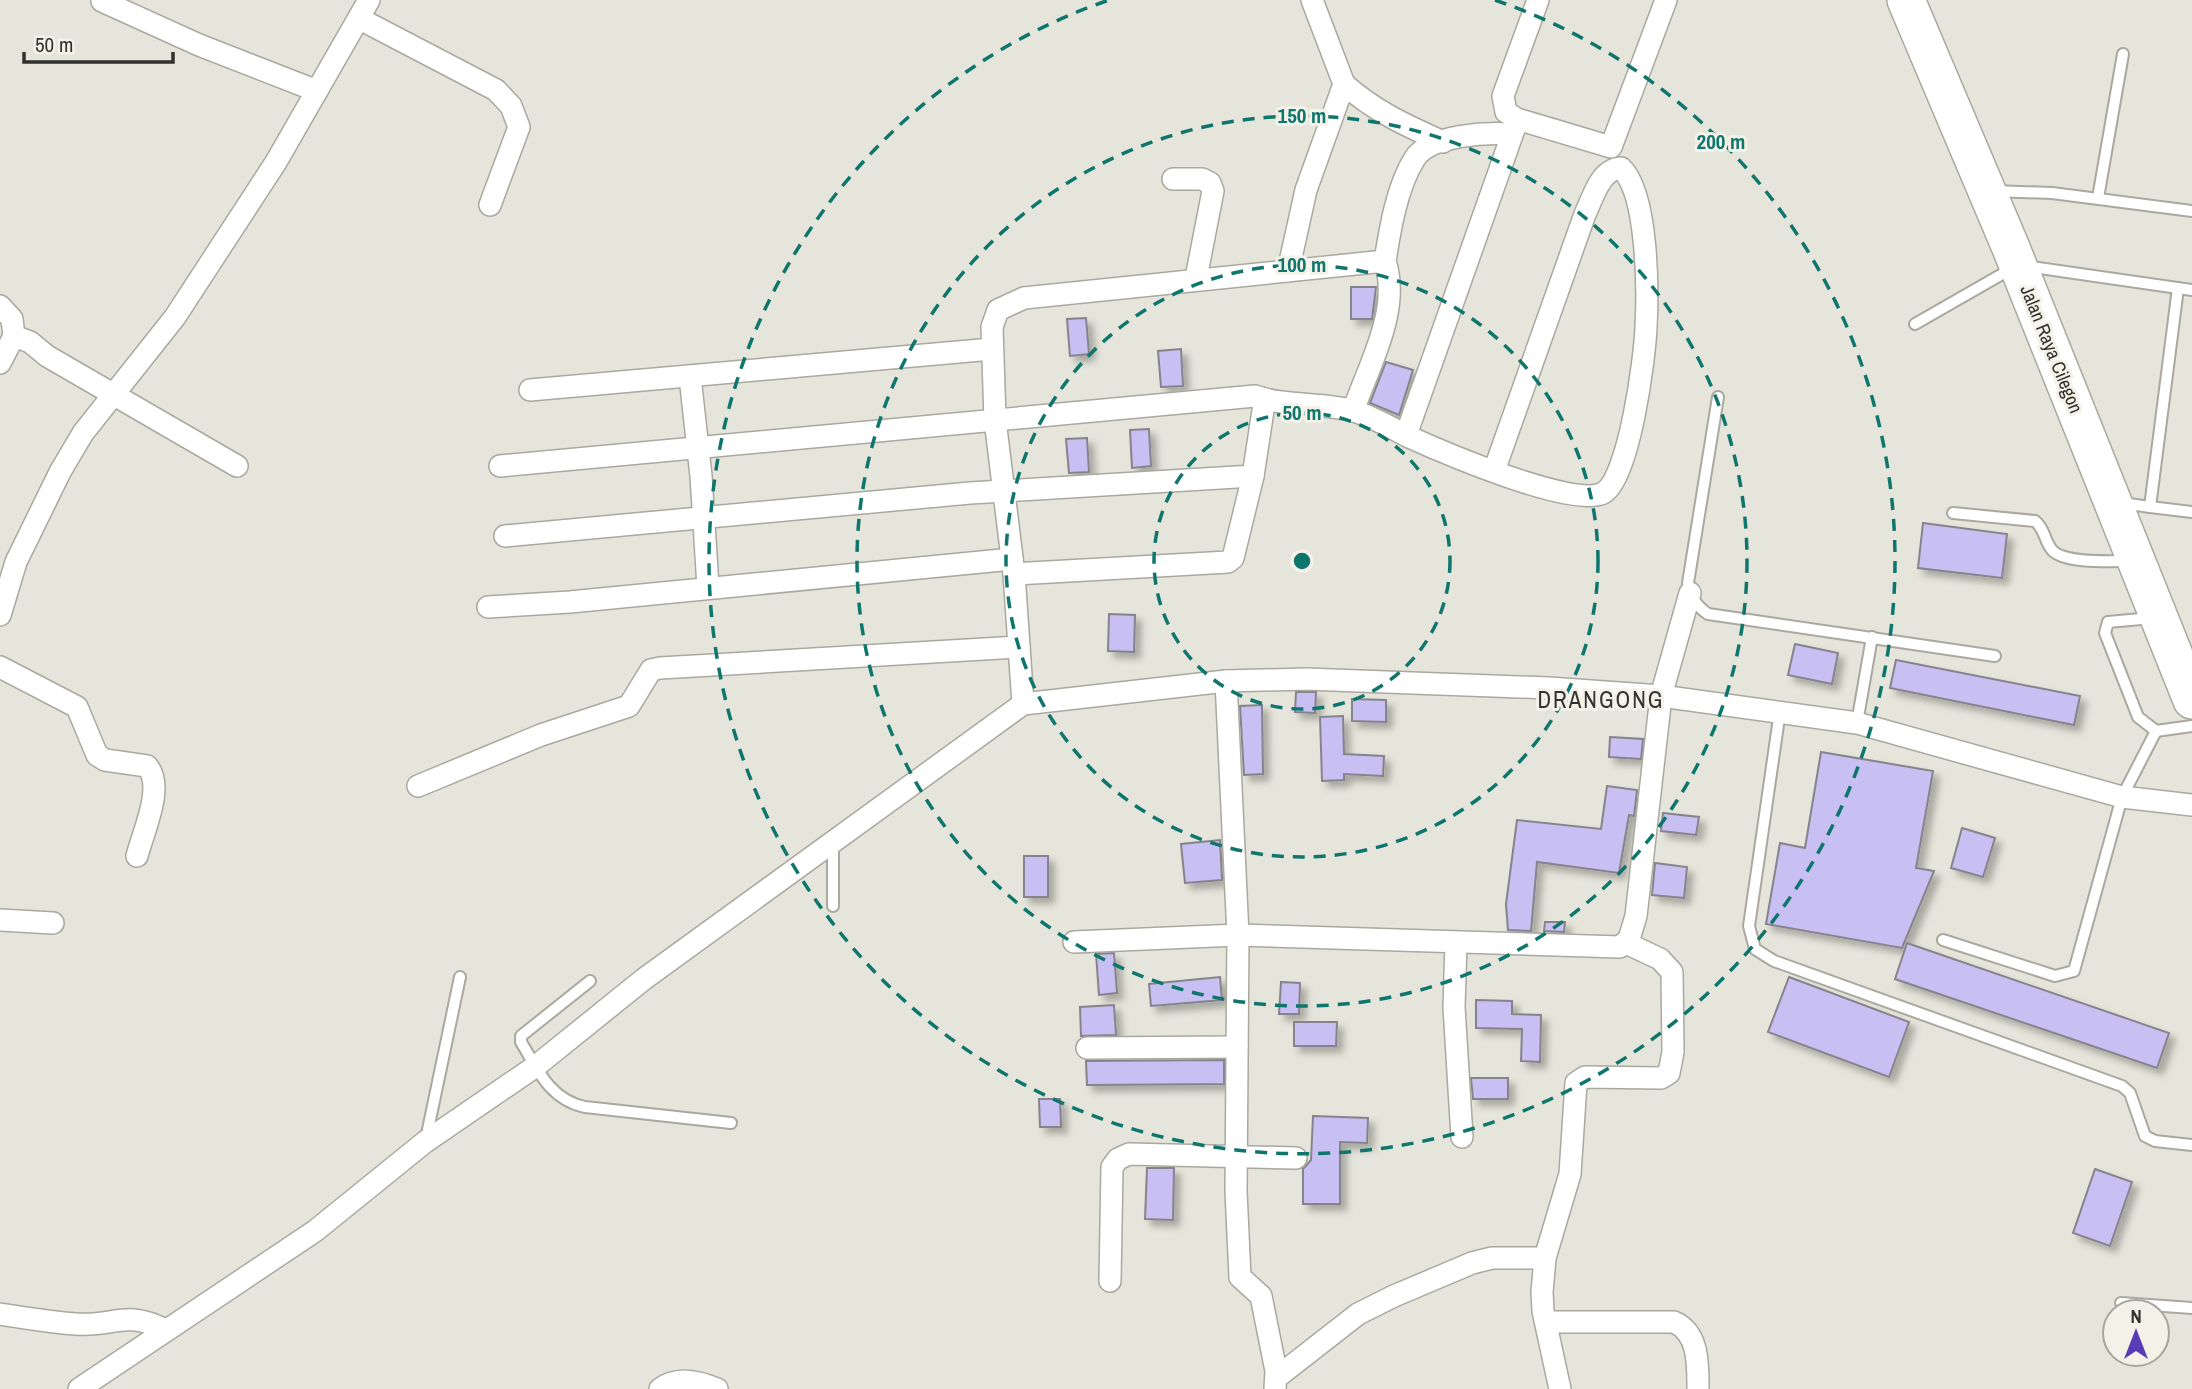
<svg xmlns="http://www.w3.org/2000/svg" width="2192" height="1389" viewBox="0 0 2192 1389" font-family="'Archivo Narrow',sans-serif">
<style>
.building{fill:#c8bff2;stroke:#85848c;stroke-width:2;filter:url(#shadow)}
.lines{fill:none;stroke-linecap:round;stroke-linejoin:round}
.lane-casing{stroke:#aaa89f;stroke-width:14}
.street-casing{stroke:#aaa89f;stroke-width:24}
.highway-casing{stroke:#aaa89f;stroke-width:40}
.lane{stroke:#fff;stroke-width:10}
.street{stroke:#fff;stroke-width:21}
.highway{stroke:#fff;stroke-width:37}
.ring{fill:none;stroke:#0f766e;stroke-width:3.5;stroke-dasharray:12 9}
.labels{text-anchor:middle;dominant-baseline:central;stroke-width:6;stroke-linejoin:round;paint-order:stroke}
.street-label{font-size:19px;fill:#32322e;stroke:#f4f2e8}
.quarter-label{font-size:23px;letter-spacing:2px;fill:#32322e;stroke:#f4f2e8}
.centre{fill:#0f766e;stroke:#f4f2e8;stroke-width:3.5}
.ring-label{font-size:21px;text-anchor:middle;font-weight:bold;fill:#0f766e;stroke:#f4f2e8;stroke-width:6;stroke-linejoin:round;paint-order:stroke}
</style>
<defs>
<filter id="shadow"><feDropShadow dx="6" dy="6" stdDeviation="3.5" flood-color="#0004"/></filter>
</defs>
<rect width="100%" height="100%" fill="#e6e5db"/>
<!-- building -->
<g class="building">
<path d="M1351 287H1376L1372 319H1351Z"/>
<path d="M1086 318 1089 354 1070 356 1067 319Z"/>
<path d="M1181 349 1183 386 1161 387 1158 351Z"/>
<path d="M1386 362 1413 370 1399 415 1370 403Z"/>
<path d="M1149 429 1151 466 1132 468 1130 430Z"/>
<path d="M1087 438 1089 472 1069 473 1066 439Z"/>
<path d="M1923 523 2007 534 2002 578 1918 568Z"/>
<path d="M1109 614 1135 615 1134 652 1108 651Z"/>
<path d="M1795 644 1838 653 1832 684 1788 675Z"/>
<path d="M1896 660 2080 696 2074 725 1890 688Z"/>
<path d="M1296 692H1316L1315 713 1295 712Z"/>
<path d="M1352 699 1386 700V722L1352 721Z"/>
<path d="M1262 705 1263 774 1244 775 1240 706Z"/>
<path d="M1343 716 1344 754 1384 756 1383 776 1344 774V780L1322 781 1320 717Z"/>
<path d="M1610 737 1643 739 1641 759 1609 757Z"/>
<path d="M1821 752 1933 771 1916 868 1934 871 1902 948 1766 924 1780 843 1805 848Z"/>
<path d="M1607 786 1637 790 1634 816 1629 815 1619 873 1537 862 1531 931 1508 930 1506 904 1517 820 1601 829Z"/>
<path d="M1663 813 1699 817 1696 835 1661 831Z"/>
<path d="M1962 828 1995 838 1983 877 1951 868Z"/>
<path d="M1220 840 1222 880 1185 883 1181 844Z"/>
<rect x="1024" y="856" width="24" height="41"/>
<path d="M1655 863 1687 867 1684 898 1652 895Z"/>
<path d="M1545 922H1565L1564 932 1544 931Z"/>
<path d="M1907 943 2169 1033 2157 1068 1895 979Z"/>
<path d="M1114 953 1117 993 1099 995 1096 954Z"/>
<path d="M1220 977 1222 1000 1151 1006 1149 984Z"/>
<path d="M1789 977 1909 1022 1889 1077 1768 1032Z"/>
<path d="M1281 982 1300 983 1299 1014H1279Z"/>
<path d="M1476 1000 1512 1001V1014L1541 1015 1540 1062 1521 1061 1522 1029 1476 1028Z"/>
<path d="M1114 1005 1116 1035 1081 1036 1080 1007Z"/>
<path d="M1294 1022H1337L1336 1046H1294Z"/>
<path d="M1224 1060V1084L1087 1085 1086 1061Z"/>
<path d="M1471 1078H1508V1099H1473Z"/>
<path d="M1039 1099H1060L1061 1127H1040Z"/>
<path d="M1313 1116 1368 1118 1367 1143 1340 1142V1204H1303V1169L1311 1160Z"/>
<path d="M1147 1168H1174L1173 1220 1145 1219Z"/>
<path d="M2095 1169 2132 1182 2110 1246 2073 1233Z"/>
</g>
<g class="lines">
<!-- lane casing -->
<g class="lane-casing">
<g id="lane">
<path d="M1993 191 2052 193 2192 211"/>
<path d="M2098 198 2123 54"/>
<path d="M1915 324 2018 265 2192 290"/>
<path d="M1718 397 1688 583C1691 597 1696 606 1708 614L1995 656"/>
<path d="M2122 503 2150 507 2178 288"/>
<path d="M2150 507 2192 512"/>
<path d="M1953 513 2035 521C2045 529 2044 540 2052 550 2064 564 2112 561 2130 561"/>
<path d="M2152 618 2108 622 2105 633 2138 717 2156 731 2192 726"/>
<path d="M1780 711 1749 926 1755 949 1774 961 2122 1086 2130 1093 2145 1136 2155 1141 2192 1145"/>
<path d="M1857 723 1872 637"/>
<path d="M833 844V906"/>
<path d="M1943 940 2055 976 2074 971 2122 797 2156 731"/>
<path d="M590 981 521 1036V1042C538 1070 550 1100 585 1107L731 1123"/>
<path d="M426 1139 460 977"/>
<path d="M2121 1303 2192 1308"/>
</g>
</g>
<!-- street casing -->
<g class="street-casing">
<g id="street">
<path d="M1538 0 1503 96 1506 112 1517 119 1611 147 1666 0"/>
<path d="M102 1 199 45 317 91"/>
<path d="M360 19 496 90 511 106 519 127 490 205"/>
<path d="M1344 84C1374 111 1407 126 1443 142"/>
<path d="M1173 179H1202L1210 183 1213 191 1196 278"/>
<path d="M1288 271 1306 190 1344 84 1312 0"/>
<path d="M0 306 12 319 14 336 30 342 47 356 237 466"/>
<path d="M0 363 14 336"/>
<path d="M690 377 701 476 708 587"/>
<path d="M530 390 992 349"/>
<path d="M1353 411C1369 365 1401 310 1385 261"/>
<path d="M1406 435 1517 121"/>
<path d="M500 466 1255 396C1286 407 1322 402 1354 411 1373 417 1390 427 1407 436 1440 451 1574 509 1603 493 1629 480 1645 357 1646 327 1648 290 1648 193 1621 168 1600 169 1593 198 1585 214L1494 471"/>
<path d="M505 536 970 493 1253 476 1264 404 1261 398"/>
<path d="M1014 574 1228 562 1233 558 1253 476"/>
<path d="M488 607 570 602 1012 559"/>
<path d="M0 615 16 562 60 472 83 433 175 317 276 162 369 0"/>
<path d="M0 667 77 707 97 755 105 760 147 766C165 786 143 832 137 856"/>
<path d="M1226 681 1238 935 1236 1191 1240 1277 1261 1296 1276 1371 1275 1389"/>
<path d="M1023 704 1014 574 995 420 992 327 998 310 1024 298 1385 261C1390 229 1397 186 1415 158 1430 135 1487 132 1512 134"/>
<path d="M418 786 541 735 629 706 651 670 660 668 1019 647"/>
<path d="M0 920 53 923"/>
<path d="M1074 942 1238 935 1620 947 1629 939 1636 916 1661 696 1690 593"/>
<path d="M1456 943 1454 1007 1462 1137"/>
<path d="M1087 1048 1237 1047"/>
<path d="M1110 1281 1112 1167 1118 1159 1129 1154 1296 1158"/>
<path d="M0 1314C25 1318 51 1322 76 1324 116 1327 123 1309 166 1330"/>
<path d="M1547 1322H1674C1699 1333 1698 1364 1698 1389"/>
<path d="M1276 1378 1358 1314 1394 1296 1472 1263 1492 1258H1545"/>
<path d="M79 1389 315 1231 425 1142 536 1066 644 979 1023 704 1226 681 1306 679 1549 688 1661 696 1857 723 2122 797 2192 805"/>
<path d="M660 1389C677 1376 698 1381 717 1389"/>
<path d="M1560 1389 1543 1311 1542 1292 1545 1258 1570 1174 1576 1083 1585 1077 1661 1078 1669 1073 1673 1052 1672 972 1660 959 1626 943"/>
</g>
</g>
<!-- highway casing -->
<g class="highway-casing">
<path id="highway" d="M1906 0 2011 248 2192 700"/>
</g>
<!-- lane -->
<use href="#lane" class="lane"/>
<!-- street -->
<use href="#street" class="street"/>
<!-- highway -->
<use href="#highway" class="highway"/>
</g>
<!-- distance rings -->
<g class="ring">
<circle cx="1302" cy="561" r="148"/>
<circle cx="1302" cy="561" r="296"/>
<circle cx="1302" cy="561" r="445"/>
<path d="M1495 0A593 593 0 1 1 1109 0"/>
</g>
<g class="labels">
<!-- street labels -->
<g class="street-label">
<text transform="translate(2052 349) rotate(68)">Jalan Raya Cilegon</text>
</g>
<!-- quarter labels -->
<g class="quarter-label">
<text x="1601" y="699">DRANGONG</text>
</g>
</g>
<circle cx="1302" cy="561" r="10" class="centre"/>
<g class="ring-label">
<text x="1302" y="123">150 m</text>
<text x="1721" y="149">200 m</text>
<text x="1302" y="272">100 m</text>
<text x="1302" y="420">50 m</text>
</g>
<!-- north arrow -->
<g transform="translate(2136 1333)"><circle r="33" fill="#f4f2e8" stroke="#a6a59e" stroke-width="2"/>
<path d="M0-5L12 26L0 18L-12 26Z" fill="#563db5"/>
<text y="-10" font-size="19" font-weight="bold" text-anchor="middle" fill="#32322e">N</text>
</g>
<!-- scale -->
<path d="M24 52v10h149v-10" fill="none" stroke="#32322e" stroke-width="3.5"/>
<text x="35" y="52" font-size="21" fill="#32322e" stroke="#f4f2e8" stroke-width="5" paint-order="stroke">50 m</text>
</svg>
